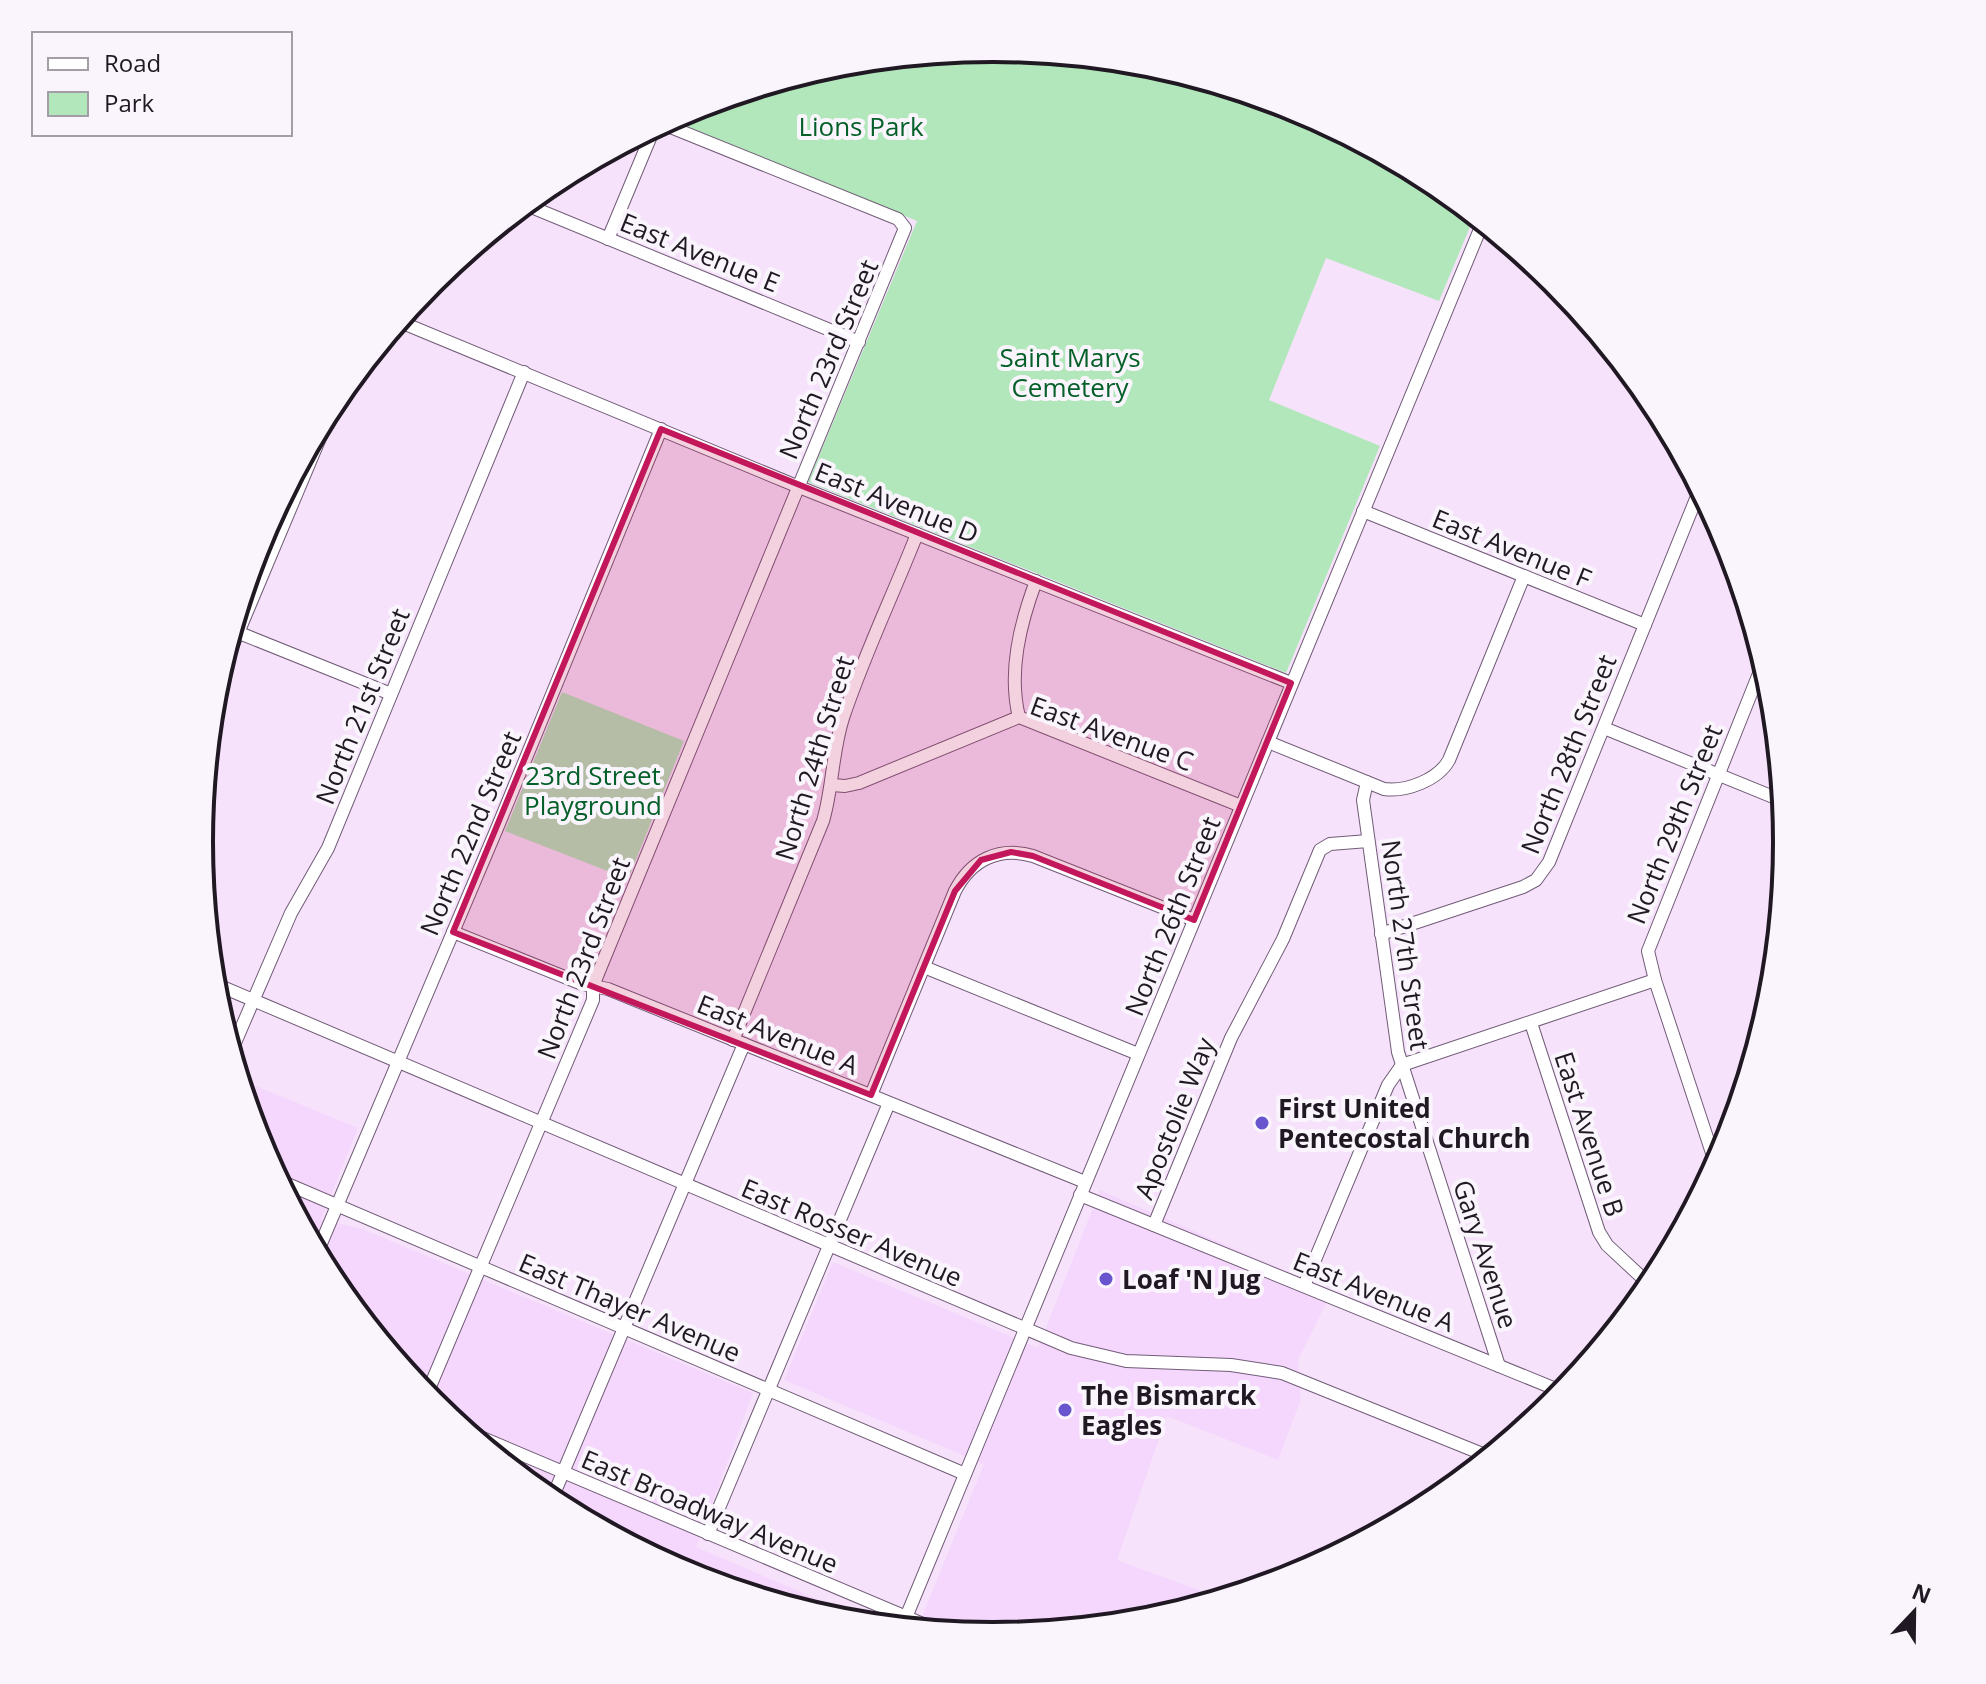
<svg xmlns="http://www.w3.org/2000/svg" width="1986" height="1684" viewBox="0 0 1986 1684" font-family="'Open Sans',sans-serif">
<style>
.built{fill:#f5d7fd}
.green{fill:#b2e7bb}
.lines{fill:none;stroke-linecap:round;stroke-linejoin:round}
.minor-casing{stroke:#715c77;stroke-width:14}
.minor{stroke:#fff;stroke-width:12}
.marked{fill:#c2185b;fill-opacity:0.2;stroke:#c2185b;stroke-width:6;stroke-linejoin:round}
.poi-dot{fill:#6854cd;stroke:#faf5fc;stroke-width:3}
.labels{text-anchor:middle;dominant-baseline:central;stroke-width:8;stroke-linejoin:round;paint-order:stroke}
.park-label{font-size:26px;fill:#055f28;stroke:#faf5fc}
.street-label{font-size:26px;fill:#201823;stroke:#faf5fc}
.poi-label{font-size:26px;font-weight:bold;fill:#201823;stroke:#faf5fc;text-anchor:start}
.rim{fill:none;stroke:#201823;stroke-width:4}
</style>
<rect width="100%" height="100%" fill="#f6e2fb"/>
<!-- built -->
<g class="built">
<path d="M239 1079 358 1128 321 1220 360 1228 753 1393 696 1547 877 1625 838 1621 689 1575 552 1502 431 1403 333 1283 259 1145Z"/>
<path d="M1100 1190 1332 1291 1298 1360 1301 1399 1278 1460 1167 1416 1117 1560 1201 1591 1196 1606 1147 1621 993 1636 917 1629 984 1464 784 1380 833 1262 1038 1348Z"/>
</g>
<!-- green -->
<g class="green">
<path d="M993 48 1148 63 1228 87 1362 143 1434 182 1475 215 1439 301 1326 258 1269 400 1380 446 1286 673 808 482 917 221 669 119 690 108 839 63Z"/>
<path d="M562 692 684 741 628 879 505 831Z"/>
</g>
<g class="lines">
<!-- minor casing -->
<g class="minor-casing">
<g id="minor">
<path d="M524 204 859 342"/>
<path d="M398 321 799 487 1291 683"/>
<path d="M1363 511 1645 625"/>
<path d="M232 630 391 694"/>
<path d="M214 690 338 395"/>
<path d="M1019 717C1008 672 1020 624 1036 581"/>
<path d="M1604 728 1783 801"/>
<path d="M1268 742 1384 789C1406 792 1438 780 1449 760L1524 576"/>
<path d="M1367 782 1363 800 1398 1052 1499 1366"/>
<path d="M832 785 845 786 859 783 1019 717 1241 806"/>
<path d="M453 932 582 984 608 989 1085 1182"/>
<path d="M1381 934 1523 887 1536 880 1549 862 1700 489"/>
<path d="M924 967 1138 1054"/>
<path d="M213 983 1071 1348 1126 1361 1231 1365 1282 1373 1490 1457"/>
<path d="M1531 1023 1599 1232 1607 1245 1651 1286"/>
<path d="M733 1040 823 821C833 787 832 752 843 718 864 655 893 595 917 534"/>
<path d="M231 1052 291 913 328 848 524 372"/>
<path d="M1402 1065 1655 980"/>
<path d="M871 1095 955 891C971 860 999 846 1033 856L1194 920"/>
<path d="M1716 1165 1655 980 1648 951 1764 661"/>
<path d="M278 1180 965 1474"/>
<path d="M1080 1195 1563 1392"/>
<path d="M1154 1225 1231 1038 1283 939 1320 850 1330 844 1368 841"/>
<path d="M317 1253 498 826 661 429"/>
<path d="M1304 1286 1388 1085 1402 1065"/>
<path d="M426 1396 593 1000V987L597 976 905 228 898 219 663 124 653 131 608 239"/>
<path d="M466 1431 937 1630"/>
<path d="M551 1501 744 1044"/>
<path d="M708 1534 889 1103"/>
<path d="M902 1627 1483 222"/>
</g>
</g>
<!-- minor -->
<use href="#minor" class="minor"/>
</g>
<!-- marked area -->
<path class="marked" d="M661 429 1291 683 1194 920 1033 856 1011 852 981 860 955 891 871 1095 453 932Z"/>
<!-- markers -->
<g class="poi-dot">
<circle cx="1262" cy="1123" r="8"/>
<circle cx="1106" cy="1279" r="8"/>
<circle cx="1065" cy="1410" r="8"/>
</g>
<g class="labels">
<!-- park labels -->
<g class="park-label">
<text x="861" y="126">Lions Park</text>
<text x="1070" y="357">Saint Marys<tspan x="1070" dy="30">Cemetery</tspan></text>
<text x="593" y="775">23rd Street<tspan x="593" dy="30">Playground</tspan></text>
</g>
<!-- street labels -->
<g class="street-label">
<text transform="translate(700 252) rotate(22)">East Avenue E</text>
<text transform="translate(828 359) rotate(-67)">North 23rd Street</text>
<text transform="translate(897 502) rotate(22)">East Avenue D</text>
<text transform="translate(1512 548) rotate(22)">East Avenue F</text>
<text transform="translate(362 706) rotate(-68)">North 21st Street</text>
<text transform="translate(1112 733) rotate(20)">East Avenue C</text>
<text transform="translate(1568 754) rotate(-68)">North 28th Street</text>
<text transform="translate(814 758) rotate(-73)">North 24th Street</text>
<text transform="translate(1674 824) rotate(-68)">North 29th Street</text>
<text transform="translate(470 833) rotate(-67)">North 22nd Street</text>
<text transform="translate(1172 916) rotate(-68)">North 26th Street</text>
<text transform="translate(1406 945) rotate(82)">North 27th Street</text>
<text transform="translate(583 958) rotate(-69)">North 23rd Street</text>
<text transform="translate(778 1034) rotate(22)">East Avenue A</text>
<text transform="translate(1174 1118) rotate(-68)">Apostolie Way</text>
<text transform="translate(1590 1134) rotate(72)">East Avenue B</text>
<text transform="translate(852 1232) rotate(23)">East Rosser Avenue</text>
<text transform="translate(1486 1254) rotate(72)">Gary Avenue</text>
<text transform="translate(1374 1291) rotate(22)">East Avenue A</text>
<text transform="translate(630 1307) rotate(23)">East Thayer Avenue</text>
<text transform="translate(710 1511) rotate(23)">East Broadway Avenue</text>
</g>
<!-- poi labels -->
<g class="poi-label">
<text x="1278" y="1108">First United<tspan x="1278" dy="30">Pentecostal Church</tspan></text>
<text x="1122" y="1279">Loaf 'N Jug</text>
<text x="1081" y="1395">The Bismarck<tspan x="1081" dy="30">Eagles</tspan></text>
</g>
</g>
<!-- crop -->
<path d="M0 0H1986V1684H0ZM213 842a780 780 0 1 1 1560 0a780 780 0 1 1-1560 0Z" fill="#faf5fc" fill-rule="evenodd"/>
<path class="rim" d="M213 842a780 780 0 1 1 1560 0a780 780 0 1 1-1560 0Z"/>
<!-- legend -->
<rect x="32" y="32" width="260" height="104" fill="#faf5fc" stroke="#a39da5" stroke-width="2"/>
<rect x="48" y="58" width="40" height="12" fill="#ffffff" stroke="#a39da5" stroke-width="2"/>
<text x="104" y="72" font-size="24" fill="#201823">Road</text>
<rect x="48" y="92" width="40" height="24" fill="#b2e7bb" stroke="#a39da5" stroke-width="2"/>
<text x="104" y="112" font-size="24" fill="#201823">Park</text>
<!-- north arrow -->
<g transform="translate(1914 1612) rotate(22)" stroke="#faf5fc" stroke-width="6" paint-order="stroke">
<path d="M0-6L14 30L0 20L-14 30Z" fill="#201823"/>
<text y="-12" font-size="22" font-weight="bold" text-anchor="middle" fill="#201823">N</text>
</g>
</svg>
